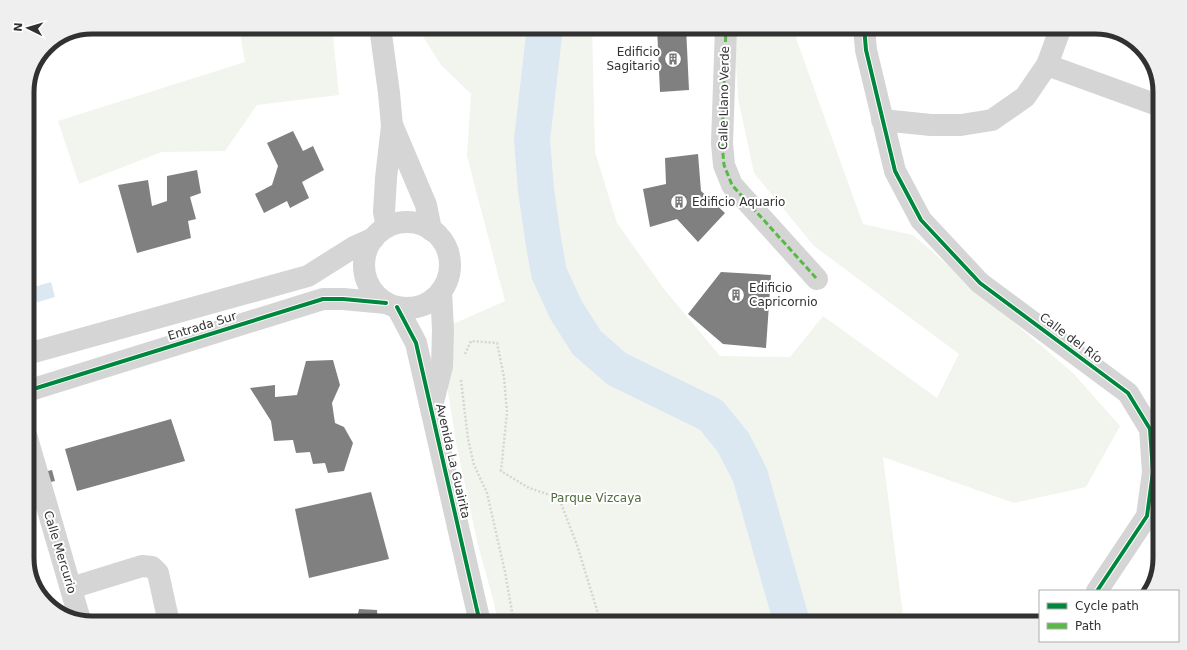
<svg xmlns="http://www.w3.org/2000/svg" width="1187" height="650" viewBox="0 0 1187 650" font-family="'DejaVu Sans',sans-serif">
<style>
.green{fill:#f1f5ed}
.water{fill:#dbe8f2}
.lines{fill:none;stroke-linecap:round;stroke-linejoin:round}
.river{stroke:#dbe8f2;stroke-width:36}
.building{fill:#808080}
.path{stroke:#d5d5d5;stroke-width:2.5;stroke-dasharray:2 2;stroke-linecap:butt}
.minor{stroke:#d5d5d5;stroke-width:22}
.quiet{stroke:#58b947;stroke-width:3;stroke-dasharray:6 3;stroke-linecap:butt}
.cycleway-casing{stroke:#fff;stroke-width:6}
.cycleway{stroke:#00873e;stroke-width:4}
.labels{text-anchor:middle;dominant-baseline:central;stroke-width:4;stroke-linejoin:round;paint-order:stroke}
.poi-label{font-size:12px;fill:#313131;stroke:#fff;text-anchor:start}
.street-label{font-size:12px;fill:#313131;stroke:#fff}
.park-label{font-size:12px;fill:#526b3f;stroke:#fff}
.rim{fill:none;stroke:#313131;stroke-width:5}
</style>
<rect width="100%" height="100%" fill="#fff"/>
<!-- green -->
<g class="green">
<path d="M239 27H332L339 95 257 105 225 151 162 152 79 184 58 121 245 62Z"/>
<path d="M417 27H592L595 152 617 223 664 289 720 356 790 357 823 316 937 398 959 354 814 246 754 173 738 98 735 44V27H795L797 41 863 224 913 235 1074 374 1120 426 1086 487 1014 503 883 457 904 623H498L494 603 478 545 456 443 446 379 453 324 505 301 467 156 471 94 441 65Z"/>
</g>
<!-- water -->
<path class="water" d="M51 282 55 297 28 305 27 289Z"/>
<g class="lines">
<!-- river -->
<path class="river" d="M545 27 532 140 536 190 543 239 549 273 566 310 587 343 617 369 711 415 733 442 750 475 792 623"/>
</g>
<!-- building -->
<g class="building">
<path d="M657 27H686L689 90 660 92Z"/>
<path d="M293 131 303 151 313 146 324 170 302 182 309 198 290 208 287 201 264 213 255 194 272 185 278 166 267 143Z"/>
<path d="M698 154 701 191 725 213 698 242 677 219 650 227 643 189 666 184 665 158Z"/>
<path d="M197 170 201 193 190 197 196 219 188 221 191 238 137 253 118 185 148 180 152 206 167 201V176Z"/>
<path d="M721 272 771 275 766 348 723 344 688 314Z"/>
<path d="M333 360 340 385 332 403 335 423 344 427 353 443 344 471 328 473 325 463 313 464 310 452 296 453 293 440 274 441 271 421 250 388 275 385V397L297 395 306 361Z"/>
<path d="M171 419 185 461 77 491 65 449Z"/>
<path d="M52 470 55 481 46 483 43 472Z"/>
<path d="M371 492 389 559 309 578 295 509Z"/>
<path d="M359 609 377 610 378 623H356Z"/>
</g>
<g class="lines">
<!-- path -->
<g class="path">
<path d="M465 354 471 341 497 343 504 377 507 412 501 471 529 488 559 498 577 545 601 623"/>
<path d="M461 380 468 439 474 465 487 493 505 572 514 623"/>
</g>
<!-- minor -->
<g class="minor">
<path d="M380 27 389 93 392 126 386 178 384 212 387 227"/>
<path d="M726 27 722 143 724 165 732 185 817 279"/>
<path d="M864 27 866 50 895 171 921 220 980 283 1128 393 1150 429 1153 472 1147 516 1097 591"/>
<path d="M1047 65 1160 106"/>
<path d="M882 120 931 125H961L992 120 1025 97 1047 65 1061 27"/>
<path d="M393 127 426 205 431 230"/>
<circle cx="407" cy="265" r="43"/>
<path d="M397 307 416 343 480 623"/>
<path d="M27 354 308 276 354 247 374 238"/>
<path d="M27 391 323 299H343L386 303"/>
<path d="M432 406 442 366 443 330 441 291"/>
<path d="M27 438 80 620"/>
<path d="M71 588 142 566 152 567 158 573 169 623"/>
</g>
<!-- quiet -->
<path class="quiet" d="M726 27 722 143 724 165 732 185 817 279"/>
<!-- cycleway casing -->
<g class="cycleway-casing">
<g id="cycleway">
<path d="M864 27 866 50 895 171 921 220 980 283 1128 393 1150 429 1153 472 1147 516 1097 591"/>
<path d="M397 307 416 343 480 623"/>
<path d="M27 391 323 299H343L386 303"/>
</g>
</g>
<!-- cycleway -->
<use href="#cycleway" class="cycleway"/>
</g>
<!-- icons -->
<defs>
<g id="building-ring" transform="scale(0.9)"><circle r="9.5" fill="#fff" stroke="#797979" stroke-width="1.5"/><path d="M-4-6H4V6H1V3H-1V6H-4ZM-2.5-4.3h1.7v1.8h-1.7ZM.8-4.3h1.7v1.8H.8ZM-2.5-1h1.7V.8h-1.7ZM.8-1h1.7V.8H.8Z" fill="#797979"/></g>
</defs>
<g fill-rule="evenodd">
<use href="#building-ring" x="673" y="59"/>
<use href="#building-ring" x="679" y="202"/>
<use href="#building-ring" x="736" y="295"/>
</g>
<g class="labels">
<!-- poi labels -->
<g class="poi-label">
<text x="660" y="52" text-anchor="end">Edificio<tspan x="660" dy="14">Sagitario</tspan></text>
<text x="692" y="202">Edificio Aquario</text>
<text x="749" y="288">Edificio<tspan x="749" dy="14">Capricornio</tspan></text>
</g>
<!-- street labels -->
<g class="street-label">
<text transform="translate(724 98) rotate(-89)">Calle Llano Verde</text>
<text transform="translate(202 326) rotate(-17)">Entrada Sur</text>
<text transform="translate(1071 338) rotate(37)">Calle del Río</text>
<text transform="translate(453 461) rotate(77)">Avenida La Guairita</text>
<text transform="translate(60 552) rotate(73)">Calle Mercurio</text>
</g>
<!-- park labels -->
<g class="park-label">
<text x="596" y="498">Parque Vizcaya</text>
</g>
</g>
<!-- crop -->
<path d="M0 0H1187V650H0ZM92 34H1095A58 58 0 0 1 1153 92V558A58 58 0 0 1 1095 616H92A58 58 0 0 1 34 558V92A58 58 0 0 1 92 34Z" fill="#efefef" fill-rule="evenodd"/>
<path class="rim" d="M92 34H1095A58 58 0 0 1 1153 92V558A58 58 0 0 1 1095 616H92A58 58 0 0 1 34 558V92A58 58 0 0 1 92 34Z"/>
<!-- legend -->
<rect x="1039" y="590" width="140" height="52" fill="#ffffff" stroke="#adadad"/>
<rect x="1047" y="603" width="20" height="6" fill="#00873e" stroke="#adadad"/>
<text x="1075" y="610" font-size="12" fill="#313131">Cycle path</text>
<rect x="1047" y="623" width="20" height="6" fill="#58b947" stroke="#adadad"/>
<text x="1075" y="630" font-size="12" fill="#313131">Path</text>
<!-- north arrow -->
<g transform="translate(28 28) rotate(275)" stroke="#ffffff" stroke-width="3" paint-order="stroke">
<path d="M0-3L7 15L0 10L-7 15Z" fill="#313131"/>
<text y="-6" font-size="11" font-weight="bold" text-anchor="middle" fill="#313131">N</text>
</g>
</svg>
